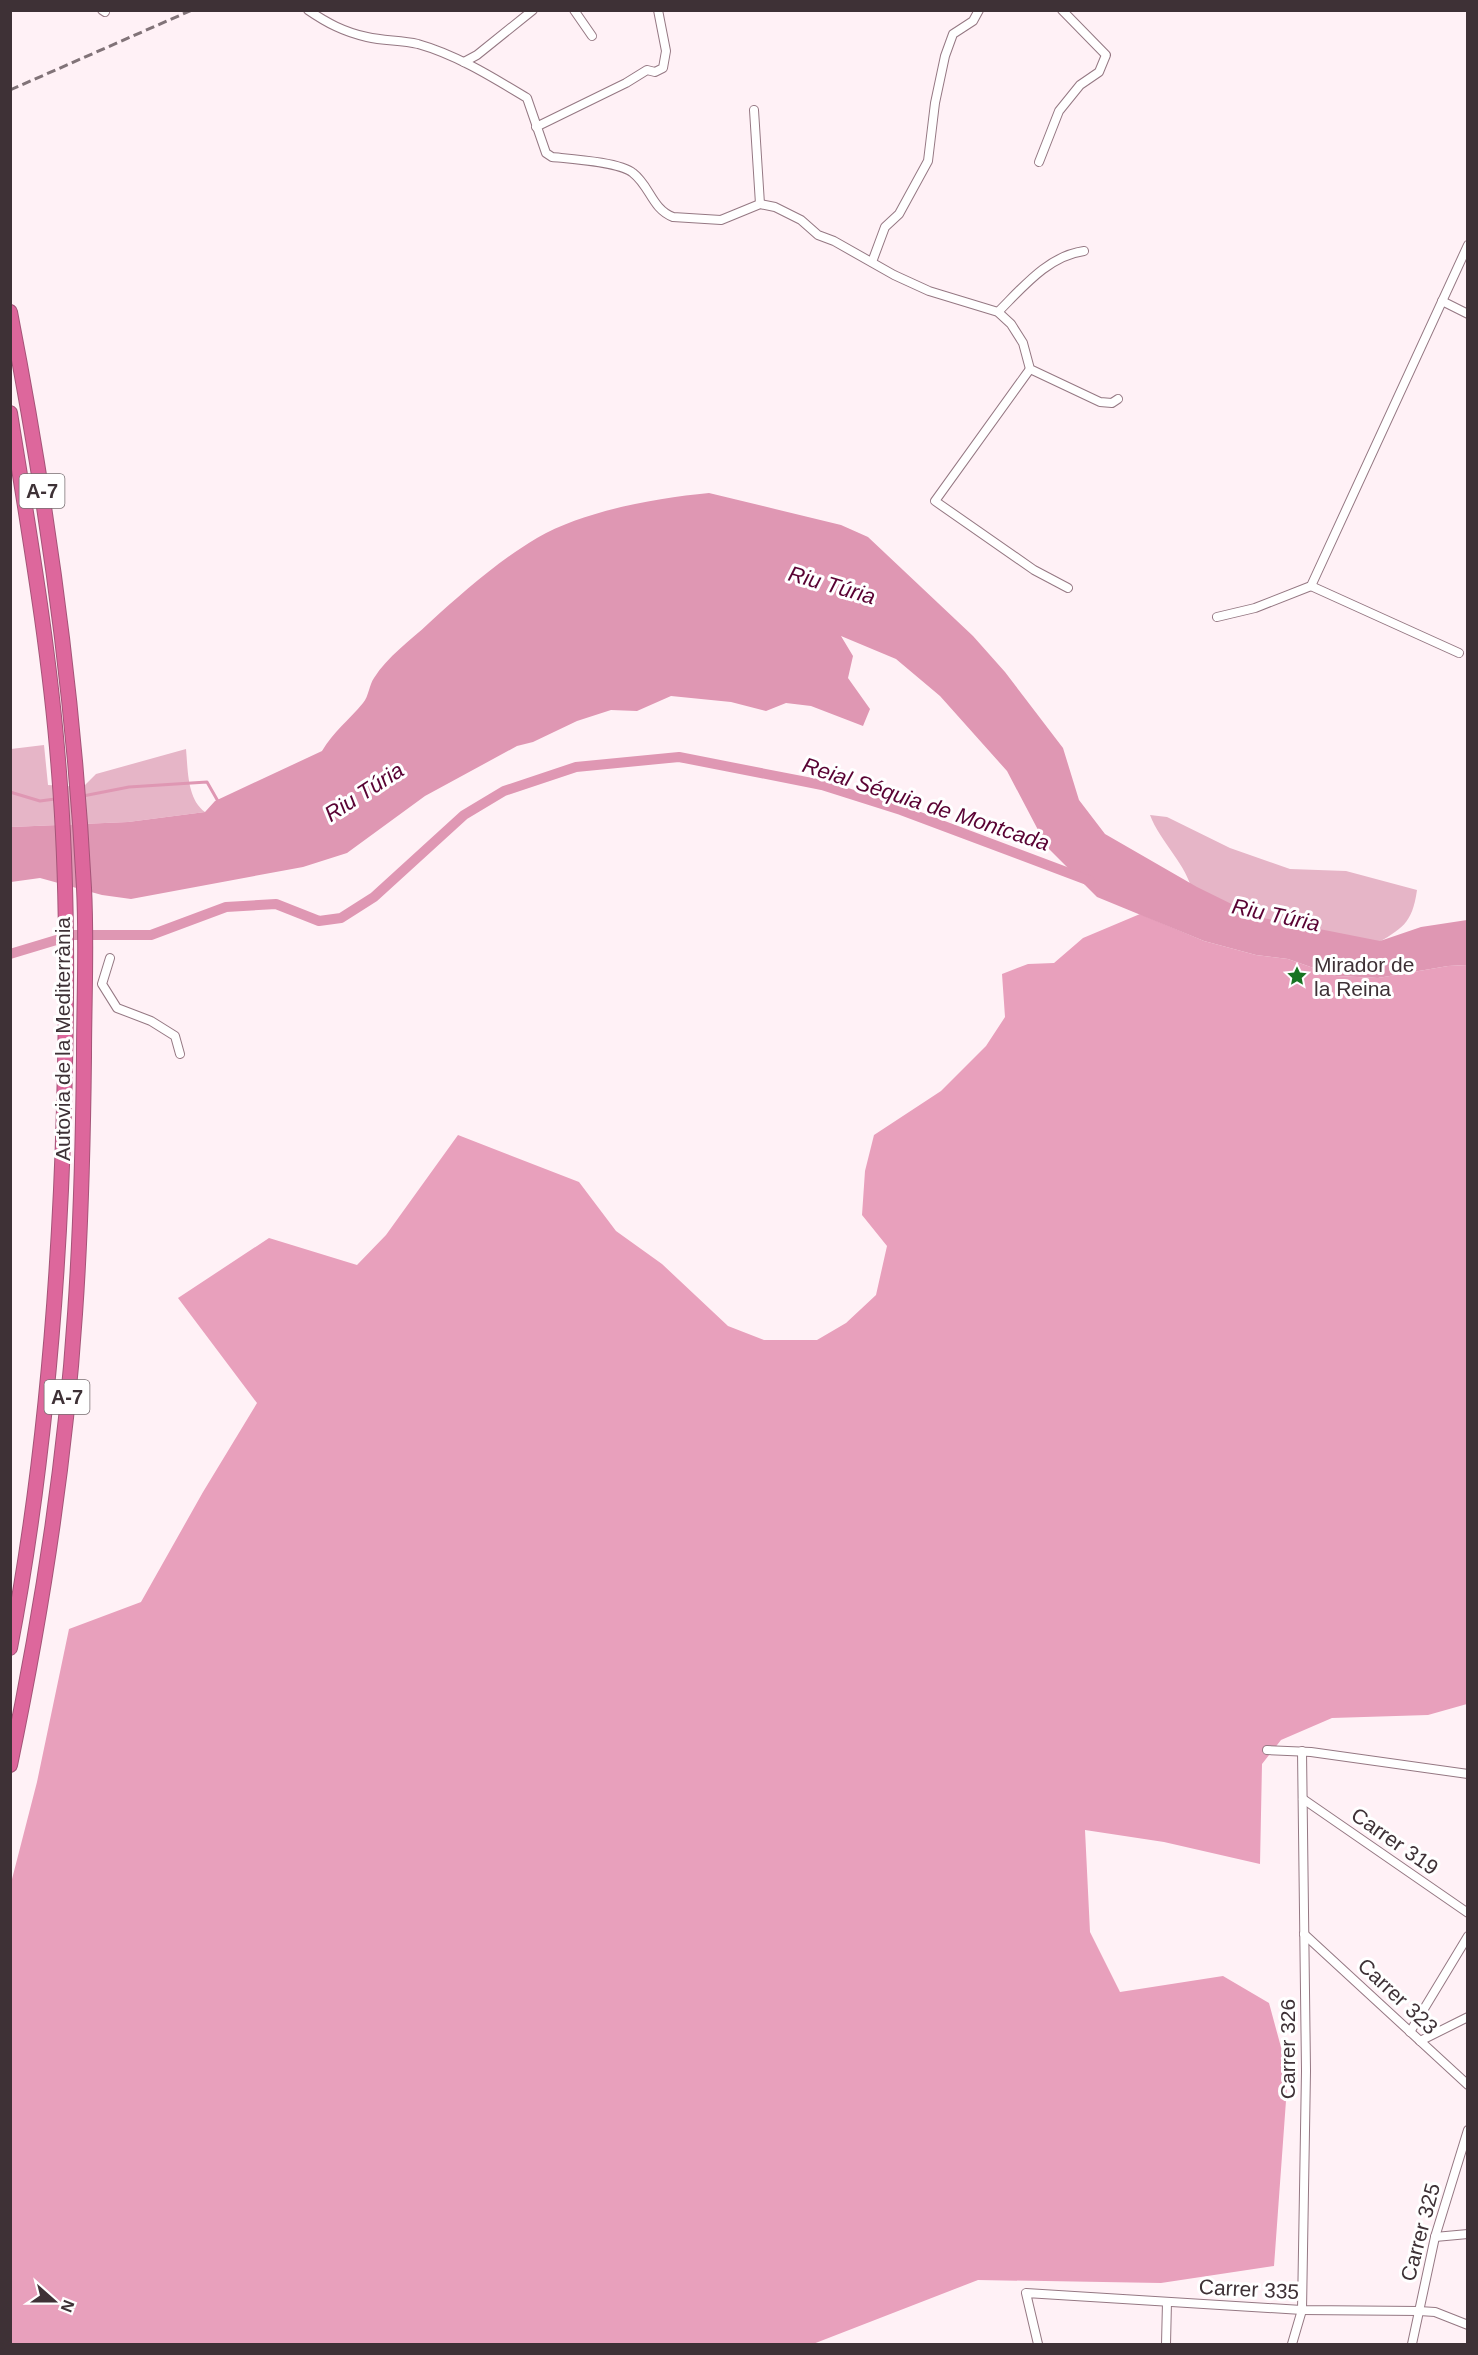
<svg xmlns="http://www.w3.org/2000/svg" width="1478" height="2355" viewBox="0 0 1478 2355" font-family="Helvetica,sans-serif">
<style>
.green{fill:#e6b5c7}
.forest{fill:#e8a0bc}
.water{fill:#df97b3}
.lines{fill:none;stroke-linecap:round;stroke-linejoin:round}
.stream{stroke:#df97b3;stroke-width:3}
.canal{stroke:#df97b3;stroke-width:10}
.minor-casing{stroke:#957883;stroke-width:10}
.motorway-casing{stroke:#a55478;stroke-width:16}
.minor{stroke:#fff;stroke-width:8}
.motorway{stroke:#dd679c;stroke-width:14}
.rail{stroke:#817378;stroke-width:3;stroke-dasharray:9 4.5;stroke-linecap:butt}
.labels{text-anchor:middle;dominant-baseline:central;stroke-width:6;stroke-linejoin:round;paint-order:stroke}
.shield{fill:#fff;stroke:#786f72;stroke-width:1.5}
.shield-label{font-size:20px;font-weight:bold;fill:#3e3136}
.poi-label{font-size:21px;fill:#3e3136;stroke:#fff;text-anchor:start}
.street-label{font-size:21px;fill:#3e3136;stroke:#fff}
.water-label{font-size:22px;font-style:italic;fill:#590233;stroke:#fff}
</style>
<rect width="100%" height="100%" fill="#fff1f6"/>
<!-- green -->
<g class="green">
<path d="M44 745 48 785 83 787 96 774 186 749C188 770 187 799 205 812L128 822 11 827V749Z"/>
<path d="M1150 815 1167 817 1230 848 1290 869 1346 871 1417 890C1412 925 1402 928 1373 946L1295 934 1193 894C1187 864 1160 842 1150 815Z"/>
</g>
<!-- forest -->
<path class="forest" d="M1140 914 1204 941 1256 955 1288 959 1336 976 1378 978 1448 966 1467 965V1704L1428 1715 1332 1718 1281 1740 1262 1764 1260 1864 1164 1842 1085 1830 1090 1932 1120 1992 1223 1976 1269 2003 1288 2073 1274 2266 1161 2283 978 2280 813 2344H11V1883L37 1782 69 1629 141 1602 203 1492 257 1403 178 1298 269 1238 357 1265 386 1235 458 1135 579 1182 616 1231 662 1264 728 1326 764 1340H817L846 1323 876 1295 887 1246 862 1215 865 1171 874 1135 941 1091 986 1046 1005 1017 1002 974 1028 964 1054 963 1083 938Z"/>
<!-- water -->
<path class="water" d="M709 493 841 525 868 537 973 636 1005 672 1063 748 1079 800 1105 834 1197 887 1258 917 1380 941 1421 927 1467 920V965L1448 966 1378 978 1336 976 1288 959 1256 955 1204 941 1097 897 1047 847 1007 771 940 696 896 659 841 636 853 656 848 678 870 709 863 726 811 706 786 703 766 711 731 702 671 696 637 711 611 710 577 721 533 742 517 746 425 796 347 853 303 867 131 899 102 895 40 878 11 882V827L128 822 205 812 215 801 322 751C333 732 349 720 363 703 369 696 369 685 374 678 387 657 411 640 429 623 462 593 498 561 537 538 583 511 656 498 709 493Z"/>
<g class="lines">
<!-- stream -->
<g class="stream">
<path d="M10 792 40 801 55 799"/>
<path d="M83 796 129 787 207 782 219 803"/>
</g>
<!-- canal -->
<path class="canal" d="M10 954 73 935H151L226 907 276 904 319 921 341 918 374 897 464 815 504 791 576 767 679 757 822 785 901 810 1090 881"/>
<!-- minor casing -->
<g class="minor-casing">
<g id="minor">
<path d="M102 10 105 12"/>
<path d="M308 10C327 23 344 32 367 37 384 41 401 40 418 44 457 55 492 77 527 98L546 153 552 157C571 159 620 162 633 173 650 186 652 209 673 217L721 220 760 204 775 207 801 220 818 235 834 241 894 275 929 291 998 312 1011 324 1023 343 1030 369 1100 402 1112 403 1118 399"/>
<path d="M574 10 592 36"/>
<path d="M464 62 477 55 533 10"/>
<path d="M754 110 760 204"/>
<path d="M536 127 626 83 647 70 655 72 663 68 666 51 658 10"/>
<path d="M1039 162 1059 111 1080 85 1099 72 1106 55 1062 10"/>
<path d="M872 262 885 227 899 214 928 161 935 103 945 56 953 34 973 21 979 10"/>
<path d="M1442 301 1468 314"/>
<path d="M998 312C1023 287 1048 256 1084 251"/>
<path d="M1030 369 935 501 1034 570 1068 588"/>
<path d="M1311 586 1459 653"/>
<path d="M1217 617 1255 608 1311 586 1468 245"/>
<path d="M110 958 102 984 117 1008 151 1021 175 1036 180 1054"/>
<path d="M1267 1750 1311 1752 1468 1774"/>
<path d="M1303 1799 1468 1913"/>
<path d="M1304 1934 1468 2085"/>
<path d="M1410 2032 1468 1936"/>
<path d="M1420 2041 1468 2017"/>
<path d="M1435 2237 1468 2234"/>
<path d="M1038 2344 1026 2293 1302 2310 1419 2311 1435 2312 1468 2325"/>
<path d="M1166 2344 1167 2302"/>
<path d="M1292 2344 1302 2310 1306 2071 1302 1751"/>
<path d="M1412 2344 1435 2237 1468 2130"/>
</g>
</g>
<!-- motorway casing -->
<g class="motorway-casing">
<g id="motorway">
<path d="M10 312C47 502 74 695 84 888 87 944 84 1001 84 1057 83 1143 81 1229 75 1314 65 1466 41 1617 10 1765"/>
<path d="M10 413C29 532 50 652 59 772 68 884 67 996 64 1108 59 1289 44 1471 10 1648"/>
</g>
</g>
<!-- minor -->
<use href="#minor" class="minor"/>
<!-- motorway -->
<use href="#motorway" class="motorway"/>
<!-- rail -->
<path class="rail" d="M10 90 192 10"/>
</g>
<!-- icons -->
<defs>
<g id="sight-bare" transform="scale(1.62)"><path d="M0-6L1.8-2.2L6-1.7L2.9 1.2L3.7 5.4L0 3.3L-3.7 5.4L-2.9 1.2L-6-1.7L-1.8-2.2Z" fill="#187422" stroke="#fff" stroke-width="2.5" paint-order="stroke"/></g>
</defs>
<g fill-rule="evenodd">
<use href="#sight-bare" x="1297" y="976"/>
</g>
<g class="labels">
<!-- shield labels -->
<g class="shield">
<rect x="19.5" y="474" width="45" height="34" rx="4.5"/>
<rect x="44.5" y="1380" width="45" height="34" rx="4.5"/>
</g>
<g class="shield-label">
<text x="42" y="491">A-7</text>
<text x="67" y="1397">A-7</text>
</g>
<!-- poi labels -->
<g class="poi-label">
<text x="1314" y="964">Mirador de<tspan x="1314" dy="24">la Reina</tspan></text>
</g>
<!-- street labels -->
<g class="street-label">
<text transform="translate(62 1039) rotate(-90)">Autovia de la Mediterrània</text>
<text transform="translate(1395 1841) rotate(35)">Carrer 319</text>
<text transform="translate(1398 1996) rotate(43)">Carrer 323</text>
<text transform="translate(1287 2049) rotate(-90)">Carrer 326</text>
<text transform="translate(1420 2232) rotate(-75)">Carrer 325</text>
<text transform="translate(1249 2289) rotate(3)">Carrer 335</text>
</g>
<!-- water labels -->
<g class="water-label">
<text transform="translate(832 585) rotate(16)">Riu Túria</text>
<text transform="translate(364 792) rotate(-33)">Riu Túria</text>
<text transform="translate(926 804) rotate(18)">Reial Séquia de Montcada</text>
<text transform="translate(1276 915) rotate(12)">Riu Túria</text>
</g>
</g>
<!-- border -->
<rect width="1478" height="2355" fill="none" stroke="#3e3136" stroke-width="24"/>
<!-- north arrow -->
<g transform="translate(54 2301) rotate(111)" stroke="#ffffff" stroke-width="4.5" paint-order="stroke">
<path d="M0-4.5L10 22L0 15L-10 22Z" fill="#3e3136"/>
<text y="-9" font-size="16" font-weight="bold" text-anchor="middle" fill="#3e3136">N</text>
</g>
</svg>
